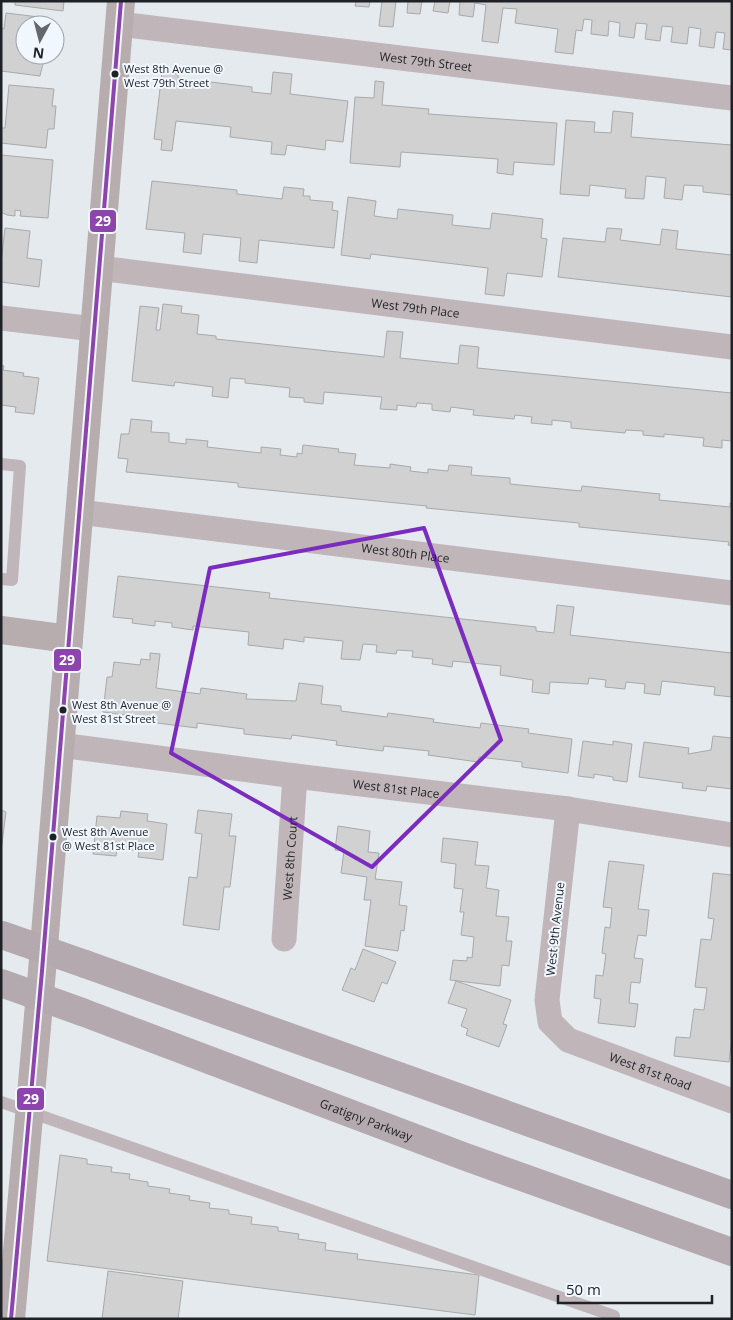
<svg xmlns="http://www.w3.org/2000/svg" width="733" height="1320" viewBox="0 0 733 1320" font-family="'Open Sans',sans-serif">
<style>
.building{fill:#d1d1d2;stroke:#a8a9a9}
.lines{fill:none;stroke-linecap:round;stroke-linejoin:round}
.lane{stroke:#c0b6b9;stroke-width:12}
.street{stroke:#c0b6b9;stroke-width:25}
.secondary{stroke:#b7acae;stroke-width:28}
.highway{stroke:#b4a9ae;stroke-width:28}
.highway-bridge{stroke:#b4a9ae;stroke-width:28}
.bus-1-casing{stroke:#f0f7fe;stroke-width:8}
.bus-1{stroke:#8e44ad;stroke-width:4}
.marked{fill:none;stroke:#7b2cbf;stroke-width:4;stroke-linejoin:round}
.bus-dot{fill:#1e2125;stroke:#f0f7fe;stroke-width:2}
.labels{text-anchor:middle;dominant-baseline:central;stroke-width:4;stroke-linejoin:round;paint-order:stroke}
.bus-label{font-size:11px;fill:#1e2125;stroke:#f0f7fe;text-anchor:start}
.street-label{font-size:12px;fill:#1e2125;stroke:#f0f7fe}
.line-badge{stroke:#f0f7fe;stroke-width:2}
.badge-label{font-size:14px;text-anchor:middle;font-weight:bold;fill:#fff}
</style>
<rect width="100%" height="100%" fill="#e5eaef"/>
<!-- building -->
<g class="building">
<path d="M15 1H64L63 11 15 5Z"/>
<path d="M356 1H370L369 7 355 6Z"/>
<path d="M382 1H396L393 27 379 26Z"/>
<path d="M408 1H422L420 14 407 13Z"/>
<path d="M435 1H450L448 13 433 11Z"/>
<path d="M460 1H732V50L723 49 725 33 716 32 714 48 699 46 701 29 689 27 687 44 671 42 673 27 662 26 660 41 645 39 647 24 636 23 634 38 619 36 620 23 609 21 608 36 591 34 592 20 584 19 582 31 576 30 573 54 555 52 558 29 515 23 517 9 503 8 498 43 482 41 486 5 475 3 473 17 459 15Z"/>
<path d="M6 13 47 18 46 25H25V55H45L40 76 1 71V28L4 29Z"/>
<path d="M162 72 178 74V78L252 87V92L271 94 273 72 292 74 290 94 348 101 343 142 326 140 325 150 287 145 285 155 271 154 272 142 230 137 231 127 176 121 172 151 161 150 162 140 154 139Z"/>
<path d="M375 81 384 82 382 105 429 109 428 114 557 123 554 165 514 162 513 175 497 173 498 159 401 152 400 167 350 163 355 97 374 98Z"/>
<path d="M9 85 54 89 52 106H56L54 129H48L46 148 1 143V128H5Z"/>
<path d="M613 111 633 113 631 137 732 145V195L703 192V186L684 185 682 200 664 198 666 178 646 176 644 199 625 198 626 189 590 185 589 196 560 194 566 120 595 122 594 132 611 133Z"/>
<path d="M1 155 53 160 48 218 20 216 21 211 15 210V216L7 215 1 212Z"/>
<path d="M152 181 237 190V194L282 199 284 187 304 189 303 196H310V200L333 202 332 210 338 211 334 248 259 240 257 263 239 261 241 238 203 234 201 254 183 252 185 233 146 229Z"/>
<path d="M348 197 376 201 374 216 397 219 398 209 453 215 452 225 490 229 492 213 543 219 541 238 547 239 542 277 507 273 504 296 485 294 488 268 371 254 370 259 341 255Z"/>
<path d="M5 228 30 231 27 258 42 260 39 287 1 282V263Z"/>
<path d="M607 228 622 229 620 240 660 245 662 229 678 231 676 249 732 255V297L558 277 563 238 605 242Z"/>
<path d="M163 304 182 306 181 313 199 315 197 334 216 336V339L384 357 387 331 403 332 400 358 458 364 460 345 479 347 477 368 732 393V441L722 440V448L703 446 704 438 664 434V437L643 435V431L626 430 625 433 571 428V422L552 420V425L531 423 532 417 515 415 514 419 473 415 474 410 451 407 450 412 432 410V404L417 403 416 407 397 405V410L380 409 382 397 324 392 323 404 304 402V398L289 397 290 388 245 383V379L230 378 228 398 212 396 213 387 175 382 174 386 132 381 140 306 159 308 156 330H160Z"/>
<path d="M1 365 4 366 3 370 24 373 23 376 39 378 34 414 15 412 16 407 1 405Z"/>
<path d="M131 419 152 421 151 432 169 433V442L186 444V439L208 441 207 447 261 453V447L281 449 280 455 297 457V453L302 454 303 445 339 449 338 452 356 454 354 465 390 468V464L411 467 410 471 428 473V469L448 471 449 465 472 467 471 475 510 478V484L581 491 582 486 660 494 659 500 730 507V503H732V546L728 545 729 542 579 527V523L426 508 427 506 238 487V483L126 472 128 459 118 458 121 434H129Z"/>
<path d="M118 576 270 593 269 598 536 627V631L554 633 557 605 574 607 570 635 732 653V697L714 695 715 687 662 681 660 695 644 693 645 684 626 682 625 689 605 687 606 680 589 678 588 684 550 682 549 694 532 692 533 680 500 675 501 666 453 661 452 667 432 664 433 659 412 657 413 651 397 650 396 654 376 652 377 645 363 644 360 660 341 659 343 641 304 637V642L284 639 283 649 248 645 249 632 193 626V630L172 627V623L155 621V626L132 623 133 619 113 617Z"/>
<path d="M150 653 160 654 156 688 200 694 201 688 247 694 246 699 296 701 299 683 323 686 321 704 341 706V711L387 717 388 713 434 719 433 722 480 728 481 723 529 729 528 733 572 739 568 773 522 767V762L479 757 478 762 428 755 429 751 384 746 383 751 336 745 337 741 292 735 291 739 244 734V729L197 723V728L149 722V718L103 712 107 677H112L114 662 140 665 141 659 150 660Z"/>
<path d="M713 736 732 738V789L707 786 706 791 682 788 683 783 639 777 644 742 689 748 688 754 711 750Z"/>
<path d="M583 741 613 745V741L632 744 627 782 613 780V777L594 774V778L578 776Z"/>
<path d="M1 810 6 812 1 851Z"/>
<path d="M198 810 232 814 229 836H236L230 887H224L219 930 183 925 189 877 197 878 202 834 195 833Z"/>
<path d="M121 811 148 814 147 821 167 824 163 860 138 857 139 851 117 848 116 856 93 854 97 816 120 818Z"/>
<path d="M338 826 370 831 368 852 379 853 375 879 402 882 399 905 407 906 404 931 401 930 398 951 365 946 371 900H364L367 877 341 873 344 851 335 850Z"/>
<path d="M443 838 478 842 475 865 489 866 486 888 499 890 496 916 509 917 506 941H512L509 966 502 965 500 986 450 980 453 960 467 961V957L472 958 474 937 461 935 464 912H460L463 889 454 888 456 864 441 862Z"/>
<path d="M609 861 644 865 638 909 649 910 646 936 638 935 634 958 643 959 640 983 631 982 629 1003 638 1004 635 1027 598 1023 601 999 594 998 596 975 603 976 606 954 602 953 605 927 610 928 612 908 603 907Z"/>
<path d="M713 873 732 875V1037L729 1062 674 1056 676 1037 690 1038 694 1009 704 1010 707 988 695 987 701 939 711 940 714 919 708 918Z"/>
<path d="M363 949 396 962 387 984 382 982 374 1002 342 990 351 968 355 970Z"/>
<path d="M456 981 511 1000 503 1024 507 1025 499 1047 466 1035 468 1029 461 1026 467 1009 448 1003Z"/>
<path d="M60 1155 87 1159V1164L112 1167 111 1172 130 1174 129 1179 148 1182V1186L170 1189 169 1193 190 1196 189 1200 210 1203 209 1208 229 1210V1214L252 1217 251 1224 278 1227V1231L299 1234 298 1239 326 1243 325 1250 358 1254 357 1259 479 1275 475 1315 47 1261Z"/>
<path d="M108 1271 183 1281 178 1319H102Z"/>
</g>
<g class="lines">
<!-- lane -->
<g class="lane">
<path d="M1 464 20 466 12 580 1 579"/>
<path d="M1 1102 614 1316"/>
</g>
<!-- street -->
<g class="street">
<path id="s1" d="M119 24 732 98"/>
<path id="s2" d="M99 268 732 347"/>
<path d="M1 318 94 329"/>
<path id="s3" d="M79 512 732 593"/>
<path id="s4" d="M60 745 295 776 568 809 732 835"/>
<path id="s5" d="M568 809 547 1000 550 1022 568 1040 732 1101"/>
<path id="s6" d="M284 939 295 776"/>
</g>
<!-- secondary -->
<g class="secondary">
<path d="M1 630 69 639"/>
<path d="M11 1319 42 971 121 1"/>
</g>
<!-- highway -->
<g class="highway">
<path d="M85 964 732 1195"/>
<path id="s7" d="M82 1012 463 1156 732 1252"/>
</g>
<!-- highway-bridge -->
<g class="highway-bridge">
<path d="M2 935 85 964"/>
<path d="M1 983 82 1012"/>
</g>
<!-- bus-1 casing -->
<g class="bus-1-casing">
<path id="bus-1" d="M11 1319 42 971 121 1"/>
</g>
<!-- bus-1 -->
<use href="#bus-1" class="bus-1"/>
</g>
<!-- marked area -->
<path class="marked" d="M424 528 501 740 372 867 171 753 210 568Z"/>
<!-- markers -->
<g class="bus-dot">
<circle cx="115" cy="74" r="4.5"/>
<circle cx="63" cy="710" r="4.5"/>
<circle cx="53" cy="837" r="4.5"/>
</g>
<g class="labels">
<!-- bus labels -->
<g class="bus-label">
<text x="124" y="68">West 8th Avenue @<tspan x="124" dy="14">West 79th Street</tspan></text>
<text x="72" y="704">West 8th Avenue @<tspan x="72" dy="14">West 81st Street</tspan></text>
<text x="62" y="831">West 8th Avenue<tspan x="62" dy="14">@ West 81st Place</tspan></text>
</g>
<!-- street labels -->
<g class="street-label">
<text stroke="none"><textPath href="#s1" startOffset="309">West 79th Street</textPath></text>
<text stroke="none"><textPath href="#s2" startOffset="319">West 79th Place</textPath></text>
<text stroke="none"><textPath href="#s3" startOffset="329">West 80th Place</textPath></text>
<text stroke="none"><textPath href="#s4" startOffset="339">West 81st Place</textPath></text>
<text stroke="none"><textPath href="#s6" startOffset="81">West 8th Court</textPath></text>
<text transform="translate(555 929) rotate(-84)">West 9th Avenue</text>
<text stroke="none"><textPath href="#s5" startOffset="328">West 81st Road</textPath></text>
<text stroke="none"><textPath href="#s7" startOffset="304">Gratigny Parkway</textPath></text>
</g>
</g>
<g class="line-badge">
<rect x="89" y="209" width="28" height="24" rx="5" fill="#8e44ad"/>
<rect x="53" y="648" width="29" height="24" rx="5" fill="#8e44ad"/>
<rect x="16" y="1087" width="29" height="24" rx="5" fill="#8e44ad"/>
</g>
<g class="badge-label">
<text x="103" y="226">29</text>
<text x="67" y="665">29</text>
<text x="31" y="1104">29</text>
</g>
<!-- border -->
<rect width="733" height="1320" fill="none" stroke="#1e2125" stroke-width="5"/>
<!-- north arrow -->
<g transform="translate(40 40) rotate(187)"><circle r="24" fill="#f0f7fe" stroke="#9ca1a7"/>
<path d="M0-4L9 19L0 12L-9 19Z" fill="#64676c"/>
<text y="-8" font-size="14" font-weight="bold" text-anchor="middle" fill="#1e2125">N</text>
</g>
<!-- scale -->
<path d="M558 1295v8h154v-8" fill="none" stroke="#1e2125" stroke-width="2.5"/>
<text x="566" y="1295" font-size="15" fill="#1e2125" stroke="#f0f7fe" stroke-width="4" paint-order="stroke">50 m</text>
</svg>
